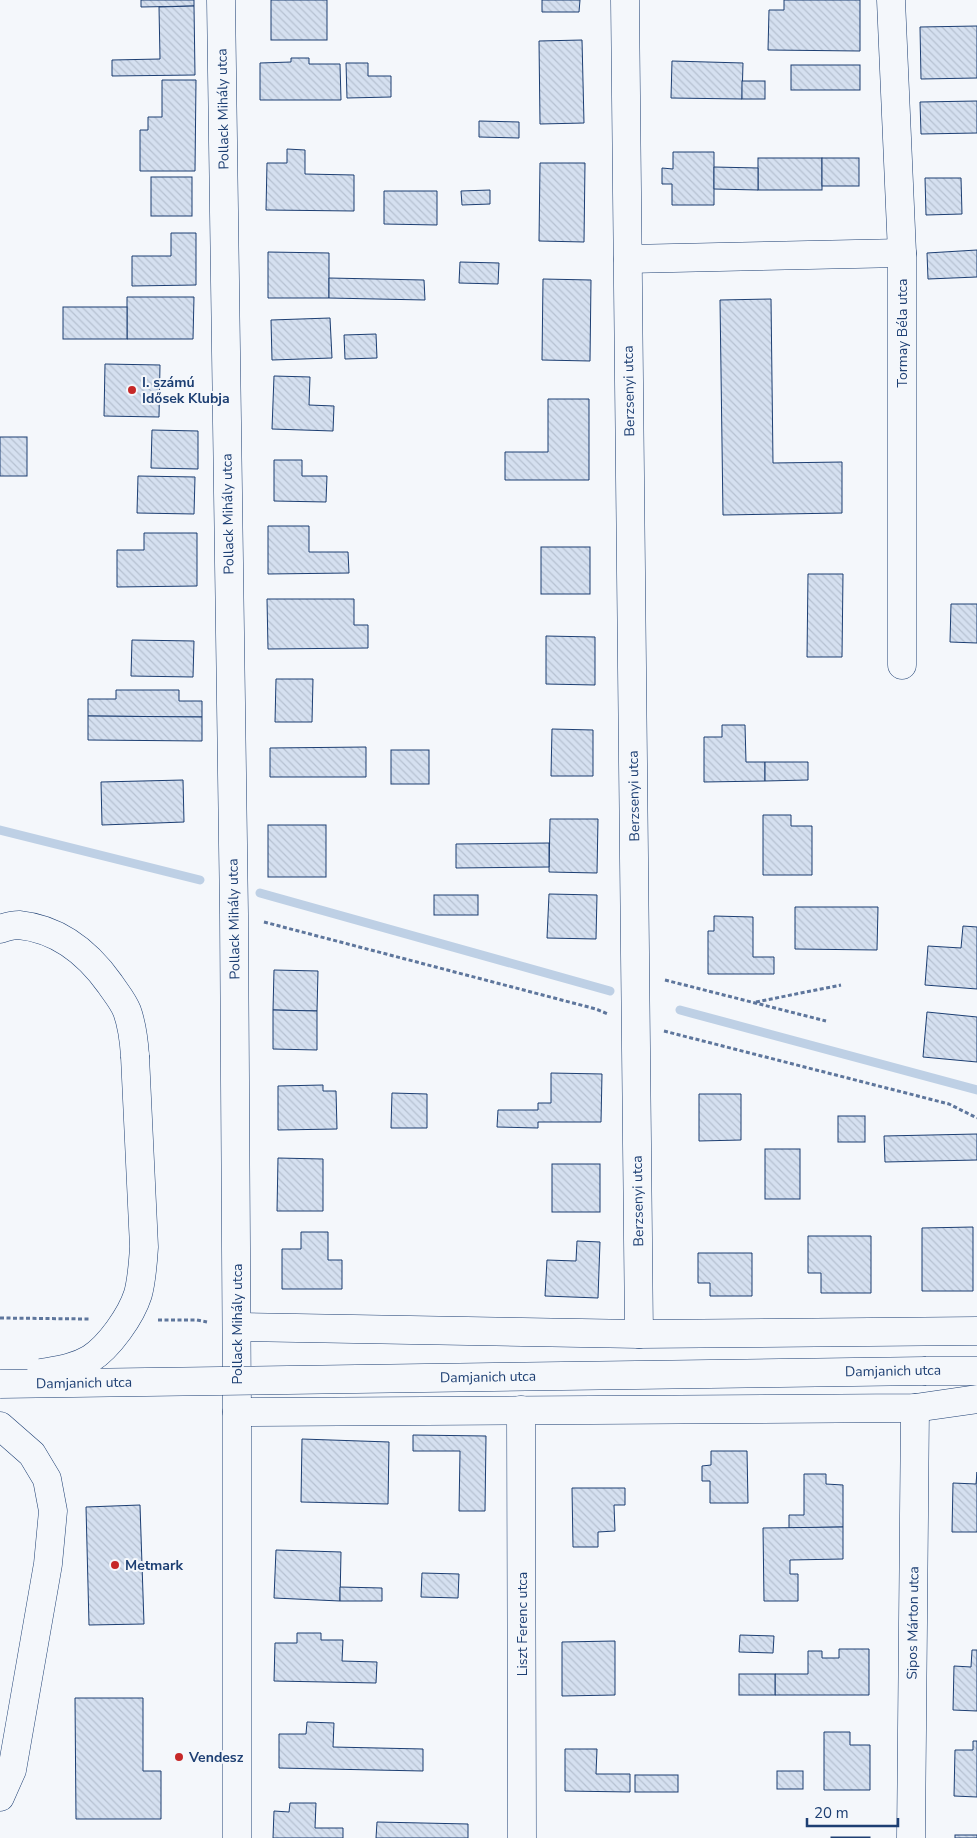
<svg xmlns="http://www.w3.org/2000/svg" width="977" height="1838" viewBox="0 0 977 1838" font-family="'Nunito Sans',sans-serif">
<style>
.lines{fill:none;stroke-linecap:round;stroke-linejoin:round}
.stream{stroke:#bed0e5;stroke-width:9}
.building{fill:url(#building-back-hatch);stroke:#1d3f73}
.minor-casing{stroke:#1d3f73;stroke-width:29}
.major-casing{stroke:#1d3f73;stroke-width:29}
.path{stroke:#5e769c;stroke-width:3;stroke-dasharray:4 2.5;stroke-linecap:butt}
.minor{stroke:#f4f7fb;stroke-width:28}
.major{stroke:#f4f7fb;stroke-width:28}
.major-bridge-casing{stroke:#1d3f73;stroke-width:29;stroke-linecap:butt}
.major-bridge{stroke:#f4f7fb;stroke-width:28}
.poi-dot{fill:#c62828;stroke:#f4f7fb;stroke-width:2}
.labels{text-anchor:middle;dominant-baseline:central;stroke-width:4;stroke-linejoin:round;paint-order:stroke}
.street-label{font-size:14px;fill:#1d3f73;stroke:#f4f7fb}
.poi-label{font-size:14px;font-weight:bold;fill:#1d3f73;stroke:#f4f7fb;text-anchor:start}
</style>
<defs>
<pattern id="building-back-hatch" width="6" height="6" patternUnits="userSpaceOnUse" patternTransform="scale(1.25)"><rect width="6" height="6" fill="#d5e0f0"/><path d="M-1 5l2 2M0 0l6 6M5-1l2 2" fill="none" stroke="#b6c1d1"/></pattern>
</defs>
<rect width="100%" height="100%" fill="#f4f7fb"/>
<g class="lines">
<!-- stream -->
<g class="stream">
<path d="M0 830 200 880"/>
<path d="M260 893 610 991"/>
<path d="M680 1010 977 1090"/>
</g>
</g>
<!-- building -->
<g class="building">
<path d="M141 0H194V6L141 7Z"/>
<rect x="271" y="0" width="56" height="40"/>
<path d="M542 0H580L579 12H542Z"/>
<path d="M784 0H860V51L768 50 769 10H784Z"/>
<path d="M194 6 195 75 112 76V60L160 59 159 7Z"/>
<path d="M977 26V78L921 79 920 27Z"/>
<path d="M582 40 584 123 540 124 539 41Z"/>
<path d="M291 58H309V64H340L341 100H260V63L291 62Z"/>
<path d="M672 61 743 63 742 99 671 98Z"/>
<path d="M346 63H368V76H391V97L347 98Z"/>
<rect x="791" y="65" width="69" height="25"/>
<path d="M162 80H196L195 171H140V130H148V117H162Z"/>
<rect x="742" y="81" width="23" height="18"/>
<path d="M977 101V133L921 134 920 102Z"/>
<path d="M479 121 519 122V138L479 137Z"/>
<path d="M287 149 305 150V174L354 175V211L266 210 267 163H287Z"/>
<path d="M673 152H714V205H672V184H662V168L673 169Z"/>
<rect x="758" y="158" width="64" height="32"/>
<rect x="822" y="158" width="37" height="28"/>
<path d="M540 163H585L584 242 539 241Z"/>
<path d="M714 167 758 168V190L714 189Z"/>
<rect x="151" y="177" width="41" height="39"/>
<path d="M925 178H961L962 214 926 215Z"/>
<path d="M490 190V204L462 205 461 191Z"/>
<path d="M384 191H437V225L384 224Z"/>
<path d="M171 233H196V285L132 286V256H171Z"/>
<path d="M977 250V277L928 279 927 253Z"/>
<path d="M268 252 329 253V298H268Z"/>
<path d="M460 262 499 263 498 284 459 283Z"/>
<path d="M329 278 424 280 425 300 329 298Z"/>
<path d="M543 279 591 280 590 361 542 360Z"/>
<path d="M127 297H194L193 339H127Z"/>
<path d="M771 299 773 463 842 462V513L723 515 720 300Z"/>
<rect x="63" y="307" width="64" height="32"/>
<path d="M330 318 332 358 272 360 271 320Z"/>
<path d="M376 334 377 358 345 359 344 335Z"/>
<path d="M105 364 160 365 159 417 104 416Z"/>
<path d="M274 376 310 377 309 405 334 406 333 431 272 429Z"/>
<path d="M548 399H589V480H505V452H548Z"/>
<path d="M152 430 198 431V469L151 468Z"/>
<rect x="0" y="437" width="27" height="39"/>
<path d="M274 460H302V476H327L326 502 274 501Z"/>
<path d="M138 476 195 477 194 514 137 513Z"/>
<path d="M268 526H309V552H348L349 573 268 574Z"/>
<path d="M144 533H197V586L117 587V550H144Z"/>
<rect x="541" y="547" width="49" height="47"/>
<path d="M808 574H843L842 657H807Z"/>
<path d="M267 599H354V625H368V648L268 649Z"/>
<path d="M951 604H977V643L950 642Z"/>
<path d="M546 636 595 637V685L546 684Z"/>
<path d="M132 640 194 641 193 677 131 676Z"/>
<path d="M276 679H313L312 722H275Z"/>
<path d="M116 690H179V701H202V717L88 716V699H116Z"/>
<path d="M88 716 202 717V741L88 740Z"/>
<path d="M722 725H745L746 762H765V781L704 782V737H722Z"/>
<path d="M552 729 593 730V776H551Z"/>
<path d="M366 747V777H270V748Z"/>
<rect x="391" y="750" width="38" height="34"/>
<path d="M765 762H808V780L765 781Z"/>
<path d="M183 780 184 822 102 825 101 782Z"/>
<path d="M763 815H791V826H812V875H763Z"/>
<path d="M550 819H598L597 873 549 872Z"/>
<rect x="268" y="825" width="58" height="52"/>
<path d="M549 843V867L456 868V844Z"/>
<path d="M549 894 597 895 596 939 547 938Z"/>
<rect x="434" y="895" width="44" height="20"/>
<path d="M795 907H878L877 950 795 949Z"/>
<path d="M714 916 753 917V957H774V974H708V931H714Z"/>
<path d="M963 926 977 927V989L925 985 928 946 961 948Z"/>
<path d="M274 970 318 971 317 1011 273 1010Z"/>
<path d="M273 1010 317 1011V1050L273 1049Z"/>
<path d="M927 1012 977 1017V1062L923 1057Z"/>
<path d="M551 1073 602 1074 601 1122H538V1128L497 1127 498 1110H538V1103H551Z"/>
<path d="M323 1085V1091H336L337 1129 278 1130V1086Z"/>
<path d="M392 1093 427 1094V1128H391Z"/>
<path d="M699 1094H741V1140L699 1141Z"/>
<rect x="838" y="1116" width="27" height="26"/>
<path d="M977 1134V1160L885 1162 884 1136Z"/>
<rect x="765" y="1149" width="35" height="50"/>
<path d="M278 1158 323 1159V1211H277Z"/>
<rect x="552" y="1164" width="48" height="48"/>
<path d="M973 1227V1291H922V1228Z"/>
<path d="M301 1232H328V1260H342V1289H282V1249H301Z"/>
<path d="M808 1236H871V1293H821V1273H808Z"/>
<path d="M577 1241 600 1242 598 1298 545 1296 547 1260 576 1261Z"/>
<path d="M698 1253H752V1296H710V1283H698Z"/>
<path d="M413 1435 486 1436 485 1511H459L460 1451H413Z"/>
<path d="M302 1439 389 1442 388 1504 301 1502Z"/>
<path d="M711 1451H747L748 1503H710V1481H702V1466L711 1465Z"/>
<path d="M977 1472V1532H952L953 1483 976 1484Z"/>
<path d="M804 1474H826V1484L843 1485V1527L789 1528V1515H804Z"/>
<path d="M572 1488H625V1505H614L615 1531 598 1532V1547H573Z"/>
<path d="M140 1505 144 1624 89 1625 86 1507Z"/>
<path d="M843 1527V1559L790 1560V1574H798V1601H764L763 1528Z"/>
<path d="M276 1550 341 1552 340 1601 274 1598Z"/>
<path d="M422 1573 459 1574 458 1598 421 1597Z"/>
<path d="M340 1587 382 1588V1601H340Z"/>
<path d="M297 1633H321V1640H343L342 1661 377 1662 376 1683 274 1681 275 1643H297Z"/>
<path d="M740 1635 774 1636 773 1653 739 1652Z"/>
<path d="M615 1641V1695L562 1696V1642Z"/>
<path d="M839 1649H869V1695H775V1674H808V1651H822V1658H839Z"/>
<path d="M972 1650H977V1711L953 1710 954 1666 971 1667Z"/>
<rect x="739" y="1674" width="36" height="21"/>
<path d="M75 1698H143V1771H161V1819H76Z"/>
<path d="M307 1722 334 1723 333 1747 423 1749V1771L279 1768V1734H306Z"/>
<path d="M824 1732H850V1745H870V1790H824Z"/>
<path d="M973 1741H977V1797L954 1796 955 1750H973Z"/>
<path d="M565 1749H597L596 1774H630V1792L565 1791Z"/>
<rect x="777" y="1771" width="26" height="18"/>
<rect x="635" y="1775" width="43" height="17"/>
<path d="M290 1803H316L315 1828H343V1838H273L274 1811 289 1812Z"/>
<path d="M377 1822 468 1824V1838H376Z"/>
<rect x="955" y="1835" width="22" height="3"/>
<rect x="831" y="1837" width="39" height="1"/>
</g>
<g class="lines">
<!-- minor casing -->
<g class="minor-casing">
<g id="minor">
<path d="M221 0 234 914 237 1412V1838"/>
<path d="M625 0 639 1334"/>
<path d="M891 0 902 253V665"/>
<path d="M628 259 902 253"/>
<path d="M237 1327 639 1334 977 1331"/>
<path d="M926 1371H977"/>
<path d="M521 1410 522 1838"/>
<path d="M237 1412 915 1408 977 1399"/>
<path d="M911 1838 915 1408"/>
</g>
</g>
<!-- major casing -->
<g class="major-casing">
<g id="major">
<path d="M0 929C6 927 13 925 19 925 58 929 88 953 110 984 116 993 123 1001 127 1011 132 1025 134 1041 135 1056"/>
<path d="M0 1426 32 1454 47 1479 53 1511 48 1564 12 1770 0 1797"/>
</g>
</g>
<!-- path -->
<g class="path">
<path d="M264 922 596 1009 608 1014"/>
<path d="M665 980 826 1021"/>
<path d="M756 1002 841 985"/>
<path d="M664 1031 949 1104 977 1118"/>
<path d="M0 1318 89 1319"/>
<path d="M158 1320H197L207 1322"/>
</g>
<!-- minor -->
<use href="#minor" class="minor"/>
<!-- major -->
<use href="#major" class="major"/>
<!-- major-bridge casing -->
<g class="major-bridge-casing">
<g id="major-bridge">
<path d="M41 1373C58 1370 75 1368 90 1359 109 1347 131 1316 138 1294 142 1279 143 1263 144 1247L135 1056"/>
<path d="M0 1384 926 1371"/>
</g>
</g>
<!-- major-bridge -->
<use href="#major-bridge" class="major-bridge"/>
</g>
<!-- markers -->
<g class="poi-dot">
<circle cx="132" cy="390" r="5"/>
<circle cx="115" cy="1565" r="5"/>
<circle cx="179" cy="1757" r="5"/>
</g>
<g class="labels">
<!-- street labels -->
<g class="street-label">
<text transform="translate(223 109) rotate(-91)">Pollack Mihály utca</text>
<text transform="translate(902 333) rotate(-90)">Tormay Béla utca</text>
<text transform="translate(629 391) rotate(-91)">Berzsenyi utca</text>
<text transform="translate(228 514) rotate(-91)">Pollack Mihály utca</text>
<text transform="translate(634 796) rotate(-91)">Berzsenyi utca</text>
<text transform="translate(234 919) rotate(-91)">Pollack Mihály utca</text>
<text transform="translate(638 1201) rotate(-91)">Berzsenyi utca</text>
<text transform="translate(237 1324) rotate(-90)">Pollack Mihály utca</text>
<text transform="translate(893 1371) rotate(-1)">Damjanich utca</text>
<text transform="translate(488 1377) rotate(-1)">Damjanich utca</text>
<text transform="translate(84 1383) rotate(-1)">Damjanich utca</text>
<text transform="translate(913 1623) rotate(-89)">Sipos Márton utca</text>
<text transform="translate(522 1624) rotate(-90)">Liszt Ferenc utca</text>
</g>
<!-- poi labels -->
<g class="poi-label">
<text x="142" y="382">I. számú<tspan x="142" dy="16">Idősek Klubja</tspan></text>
<text x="125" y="1565">Metmark</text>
<text x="189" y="1757">Vendesz</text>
</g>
</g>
<!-- scale -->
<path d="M807 1818v8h91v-8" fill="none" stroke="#1d3f73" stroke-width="2.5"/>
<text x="814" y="1818" font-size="15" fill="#1d3f73" stroke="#f4f7fb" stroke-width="4" paint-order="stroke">20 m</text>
</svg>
